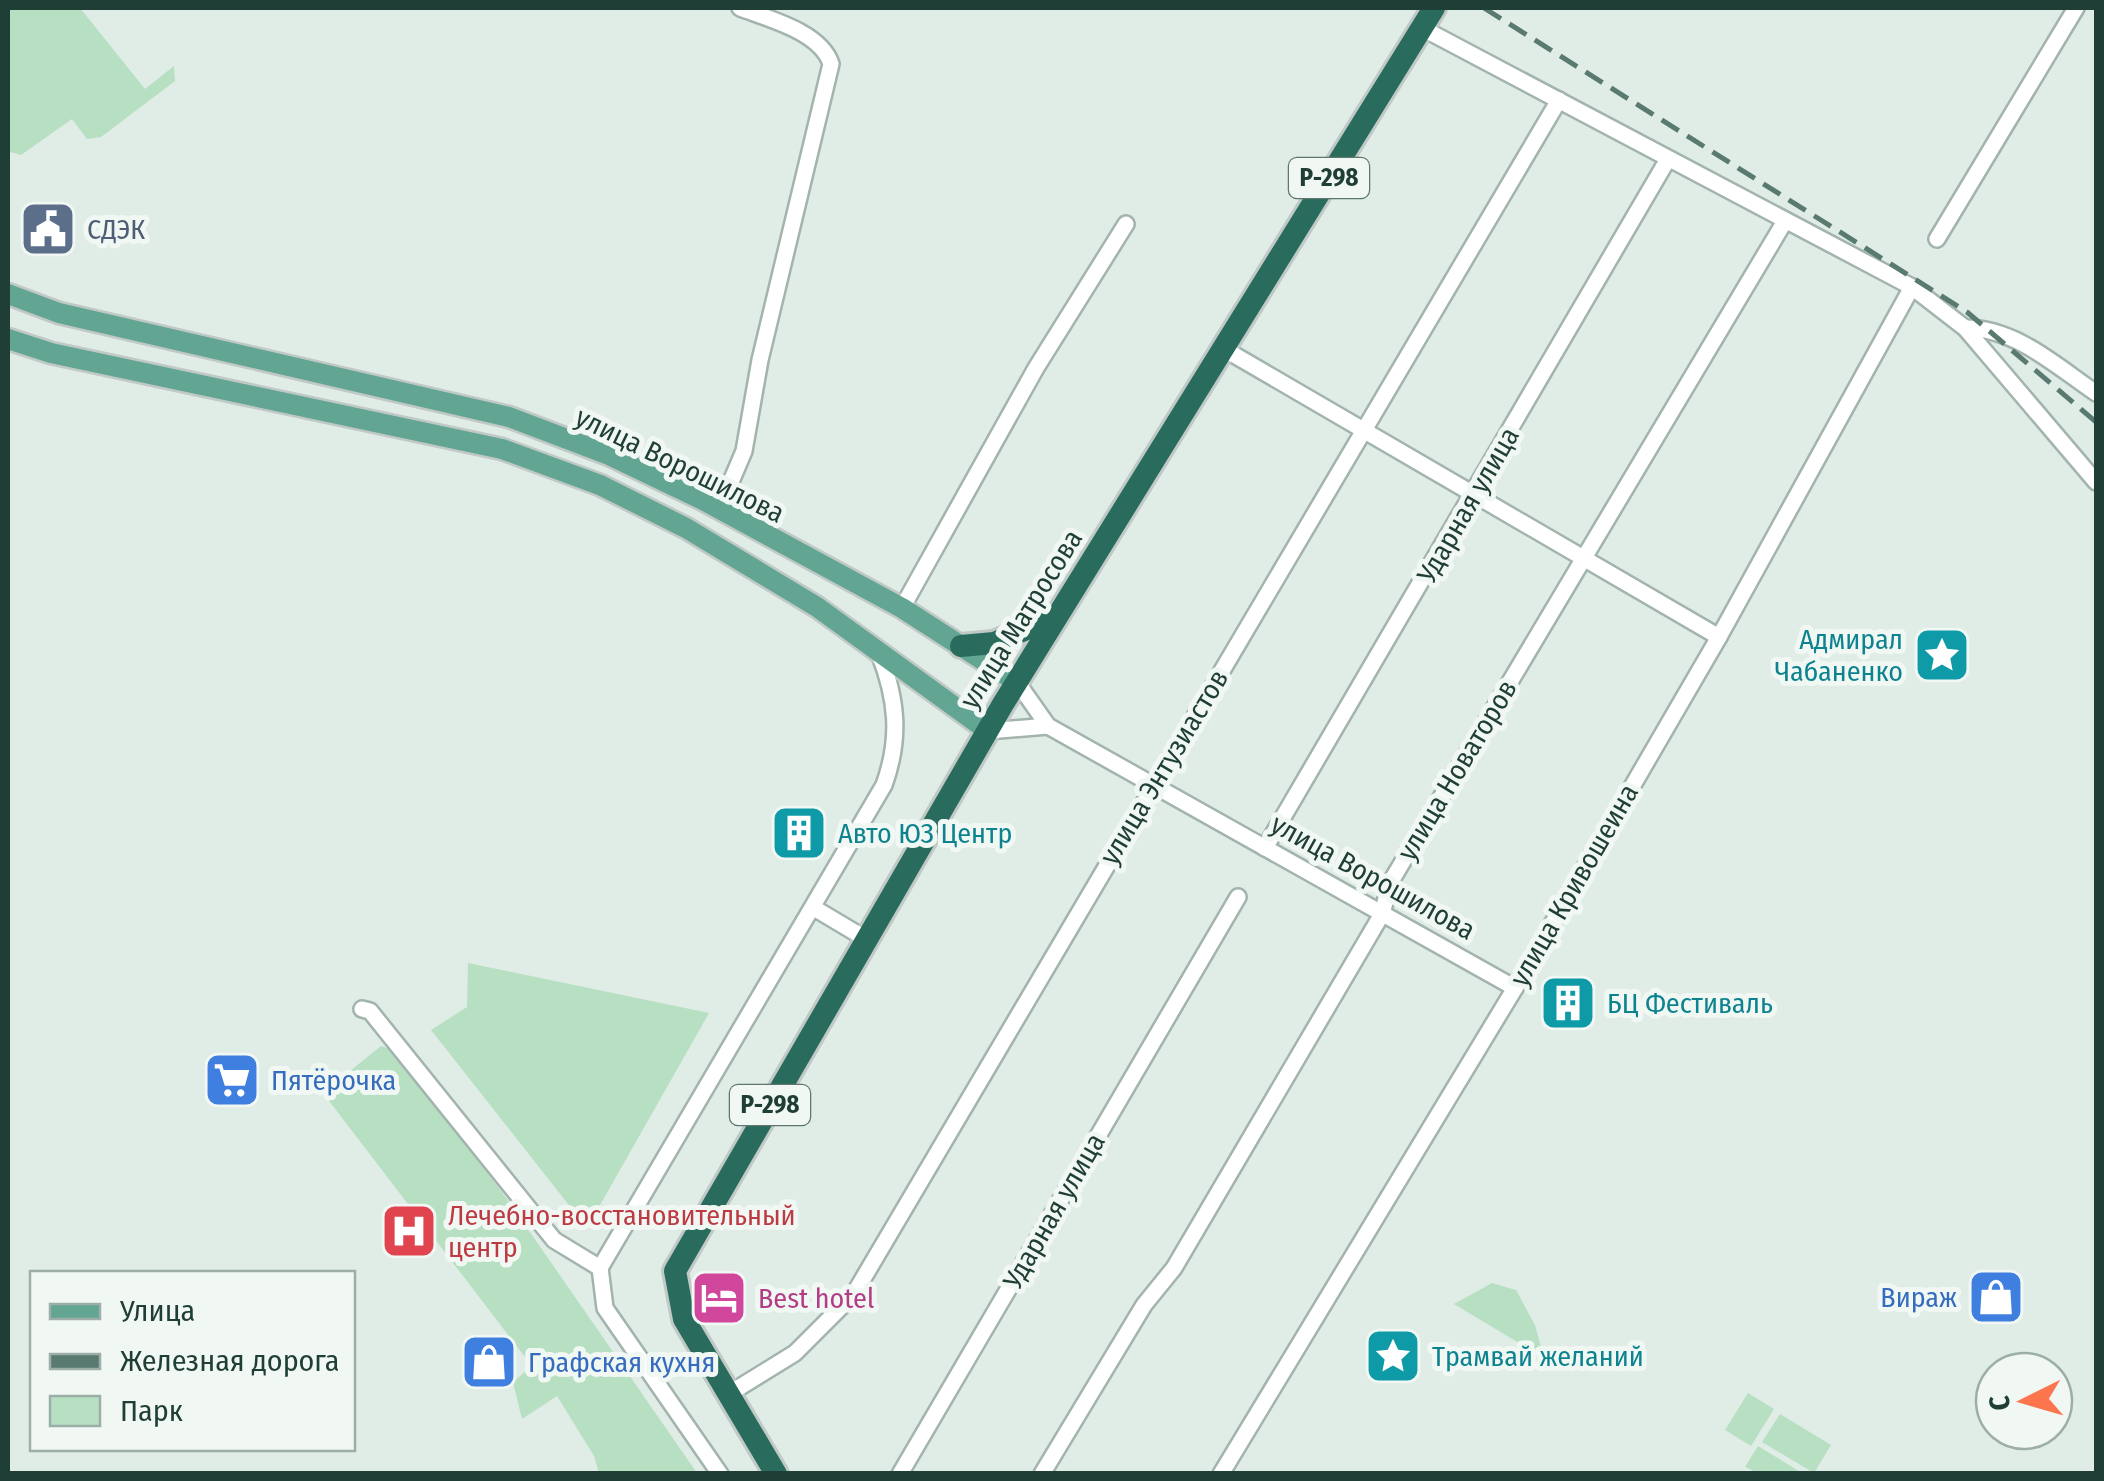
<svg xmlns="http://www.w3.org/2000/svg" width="2104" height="1481" viewBox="0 0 2104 1481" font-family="'Fira Sans Condensed',sans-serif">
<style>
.green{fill:#b7dfc1}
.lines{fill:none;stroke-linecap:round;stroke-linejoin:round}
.minor-casing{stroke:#a2b4ad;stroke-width:20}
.major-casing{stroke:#c0c9c6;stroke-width:25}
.highway-casing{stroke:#c0c9c6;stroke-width:28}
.minor{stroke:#fff;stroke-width:15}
.major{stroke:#61a592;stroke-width:20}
.highway{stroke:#296c5d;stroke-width:22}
.rail{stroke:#597a70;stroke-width:5;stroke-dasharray:20 10;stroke-linecap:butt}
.labels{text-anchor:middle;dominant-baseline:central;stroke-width:10;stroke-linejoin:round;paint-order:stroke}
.shield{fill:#f1f8f4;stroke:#5e766e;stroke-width:2.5}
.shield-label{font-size:25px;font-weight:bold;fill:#1f3e35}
.service-label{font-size:28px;fill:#4e5e75;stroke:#f1f8f4;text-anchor:start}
.street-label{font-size:28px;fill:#1f3e35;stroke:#f1f8f4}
.culture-label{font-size:28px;fill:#0d838f;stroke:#f1f8f4;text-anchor:start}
.shop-label{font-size:28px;fill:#366cbe;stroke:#f1f8f4;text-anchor:start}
.health-label{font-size:28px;fill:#be3a42;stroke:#f1f8f4;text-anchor:start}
.hotel-label{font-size:28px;fill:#b23c85;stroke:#f1f8f4;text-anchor:start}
</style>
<rect width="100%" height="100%" fill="#e0ece6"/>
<!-- green -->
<g class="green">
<path d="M8 8H80L145 89 174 66 175 81 101 137 87 139 72 119 21 155 10 152Z"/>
<path d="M468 963 709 1013 587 1228 431 1030 467 1007Z"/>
<path d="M381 1046 396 1051 507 1199 697 1473H599L594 1456 557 1396 522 1419 513 1382 532 1366 323 1093Z"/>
<path d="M1492 1283 1516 1290 1535 1325 1544 1358 1454 1304Z"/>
<path d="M1748 1393 1774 1409 1751 1446 1725 1430Z"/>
<path d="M1780 1414 1831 1445 1814 1473 1762 1442Z"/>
<path d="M1758 1446 1802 1473H1758L1745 1467Z"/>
</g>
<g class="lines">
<!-- minor casing -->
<g class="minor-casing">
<g id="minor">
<path d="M1422 28 1912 287 1965 328 2096 482"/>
<path d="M1937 239 2076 8"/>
<path d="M1965 328C2016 328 2056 366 2096 393"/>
<path d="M1224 349 1719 637"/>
<path d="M719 510 744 451 760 360 831 64C821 32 769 19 740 8"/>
<path d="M902 608 1036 368 1126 224"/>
<path d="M1017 682 1048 726 1515 988"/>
<path d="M988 731 1048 726"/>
<path d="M1265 848 1668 159"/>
<path d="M814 908 866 939"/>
<path d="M362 1009 370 1011 554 1240 600 1268"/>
<path d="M600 1268 884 785C901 738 897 699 879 653"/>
<path d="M600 1268 605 1308 720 1474"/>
<path d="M727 1395 795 1353 854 1294 1559 100"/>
<path d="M900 1474 1238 897"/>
<path d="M1042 1474 1144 1305 1174 1268 1382 914 1390 883 1785 221"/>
<path d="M1221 1474 1515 988 1719 637 1912 287"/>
</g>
</g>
<!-- major casing -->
<g class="major-casing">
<g id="major">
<path d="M8 294 59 313 509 417 609 455 703 500 902 608 1017 682"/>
<path d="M8 339 51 353 502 449 600 485 686 528 817 607 988 731"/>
</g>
</g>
<!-- highway casing -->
<g class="highway-casing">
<g id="highway">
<path d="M961 646 994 643 1055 617"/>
<path d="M776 1474 684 1319 675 1271 1003 704 1434 8"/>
</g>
</g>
<!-- minor -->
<use href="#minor" class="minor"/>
<!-- major -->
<use href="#major" class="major"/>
<!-- highway -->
<use href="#highway" class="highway"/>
<!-- rail -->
<path class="rail" d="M1484 8 1967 312 2096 422"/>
</g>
<!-- icons -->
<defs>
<g id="civic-square" transform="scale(2.875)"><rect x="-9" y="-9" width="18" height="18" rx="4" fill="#5c6f8a" stroke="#f1f8f4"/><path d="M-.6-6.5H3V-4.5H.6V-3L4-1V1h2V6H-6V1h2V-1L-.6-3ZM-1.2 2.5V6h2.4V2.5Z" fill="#fff"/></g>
<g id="sight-square" transform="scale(2.875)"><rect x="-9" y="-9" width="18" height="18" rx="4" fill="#0f9aa8" stroke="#f1f8f4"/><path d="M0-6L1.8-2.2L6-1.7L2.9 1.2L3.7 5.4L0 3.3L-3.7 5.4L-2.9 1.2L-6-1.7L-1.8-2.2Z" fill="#fff"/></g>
<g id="building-square" transform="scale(2.875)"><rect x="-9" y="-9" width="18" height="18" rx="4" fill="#0f9aa8" stroke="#f1f8f4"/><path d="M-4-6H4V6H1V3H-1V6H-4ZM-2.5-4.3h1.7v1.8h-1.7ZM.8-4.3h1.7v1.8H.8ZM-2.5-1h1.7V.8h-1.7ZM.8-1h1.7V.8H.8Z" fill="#fff"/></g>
<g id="supermarket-square" transform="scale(2.875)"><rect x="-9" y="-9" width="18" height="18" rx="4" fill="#3f7fe0" stroke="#f1f8f4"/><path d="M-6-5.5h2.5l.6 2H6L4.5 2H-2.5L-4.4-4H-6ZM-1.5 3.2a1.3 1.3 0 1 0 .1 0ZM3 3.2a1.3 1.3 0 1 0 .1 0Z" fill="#fff"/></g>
<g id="hospital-square" transform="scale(2.875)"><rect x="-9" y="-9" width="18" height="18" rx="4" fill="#e0444e" stroke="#f1f8f4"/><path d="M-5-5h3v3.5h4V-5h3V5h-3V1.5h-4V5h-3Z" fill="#fff"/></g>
<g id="shop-square" transform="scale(2.875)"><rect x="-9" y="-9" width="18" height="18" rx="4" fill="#3f7fe0" stroke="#f1f8f4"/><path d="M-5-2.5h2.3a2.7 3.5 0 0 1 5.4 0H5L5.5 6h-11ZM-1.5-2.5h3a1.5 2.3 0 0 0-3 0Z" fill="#fff"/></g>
<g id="hotel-square" transform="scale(2.875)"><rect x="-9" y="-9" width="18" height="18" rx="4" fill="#d1479c" stroke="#f1f8f4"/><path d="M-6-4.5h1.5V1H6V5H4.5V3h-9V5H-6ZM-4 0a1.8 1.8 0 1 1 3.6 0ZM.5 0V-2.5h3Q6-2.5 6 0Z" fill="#fff"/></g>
</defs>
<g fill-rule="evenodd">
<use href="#civic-square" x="48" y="229"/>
<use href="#sight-square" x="1942" y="655"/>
<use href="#building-square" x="799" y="833"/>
<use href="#building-square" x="1568" y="1003"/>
<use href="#supermarket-square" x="232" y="1080"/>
<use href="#hospital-square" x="409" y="1231"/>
<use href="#shop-square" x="1996" y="1297"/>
<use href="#hotel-square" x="719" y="1298"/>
<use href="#sight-square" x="1393" y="1356"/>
<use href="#shop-square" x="489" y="1362"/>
</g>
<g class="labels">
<!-- shield labels -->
<g class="shield">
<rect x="1289" y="158" width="80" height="40" rx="8"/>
<rect x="730" y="1085" width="80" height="40" rx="8"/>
</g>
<g class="shield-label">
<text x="1329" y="178">Р-298</text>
<text x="770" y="1105">Р-298</text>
</g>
<!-- service labels -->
<g class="service-label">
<text x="87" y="229">СДЭК</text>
</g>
<!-- street labels -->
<g class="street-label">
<text transform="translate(680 465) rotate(26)">улица Ворошилова</text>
<text transform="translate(1468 505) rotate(-60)">Ударная улица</text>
<text transform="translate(1021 619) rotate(-58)">улица Матросова</text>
<text transform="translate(1164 767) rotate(-59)">улица Энтузиастов</text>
<text transform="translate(1457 770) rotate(-59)">улица Новаторов</text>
<text transform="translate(1373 877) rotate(29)">улица Ворошилова</text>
<text transform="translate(1574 885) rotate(-60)">улица Кривошеина</text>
<text transform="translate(1054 1211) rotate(-60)">Ударная улица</text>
</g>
<!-- culture labels -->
<g class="culture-label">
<text x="1903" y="639" text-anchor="end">Адмирал<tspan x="1903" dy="32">Чабаненко</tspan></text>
<text x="838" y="833">Авто ЮЗ Центр</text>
<text x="1607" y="1003">БЦ Фестиваль</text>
<text x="1432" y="1356">Трамвай желаний</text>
</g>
<!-- shop labels -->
<g class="shop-label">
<text x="271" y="1080">Пятёрочка</text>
<text x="1957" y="1297" text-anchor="end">Вираж</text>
<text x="528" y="1362">Графская кухня</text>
</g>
<!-- health labels -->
<g class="health-label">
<text x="448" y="1215">Лечебно-восстановительный<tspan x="448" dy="32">центр</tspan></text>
</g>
<!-- hotel labels -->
<g class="hotel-label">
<text x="758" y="1298">Best hotel</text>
</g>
</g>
<!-- border -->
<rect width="2104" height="1481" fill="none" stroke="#1f3e35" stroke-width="20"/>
<!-- legend -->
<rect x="30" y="1271" width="325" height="180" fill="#f1f8f4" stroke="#9daea8" stroke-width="2.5"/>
<rect x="50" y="1304" width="50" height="15" fill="#61a592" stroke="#9daea8" stroke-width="2.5"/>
<text x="120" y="1321" font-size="30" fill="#1f3e35">Улица</text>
<rect x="50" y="1354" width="50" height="15" fill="#597a70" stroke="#9daea8" stroke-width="2.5"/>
<text x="120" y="1371" font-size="30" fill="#1f3e35">Железная дорога</text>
<rect x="50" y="1396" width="50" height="30" fill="#b7dfc1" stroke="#9daea8" stroke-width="2.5"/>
<text x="120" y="1421" font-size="30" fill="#1f3e35">Парк</text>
<!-- north arrow -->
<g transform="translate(2024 1401) rotate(265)"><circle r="48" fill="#f1f8f4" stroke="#9daea8" stroke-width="2.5"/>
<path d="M0-8L18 38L0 25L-18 38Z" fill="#fd754d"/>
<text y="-15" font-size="28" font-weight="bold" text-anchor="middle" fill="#1f3e35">С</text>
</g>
</svg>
